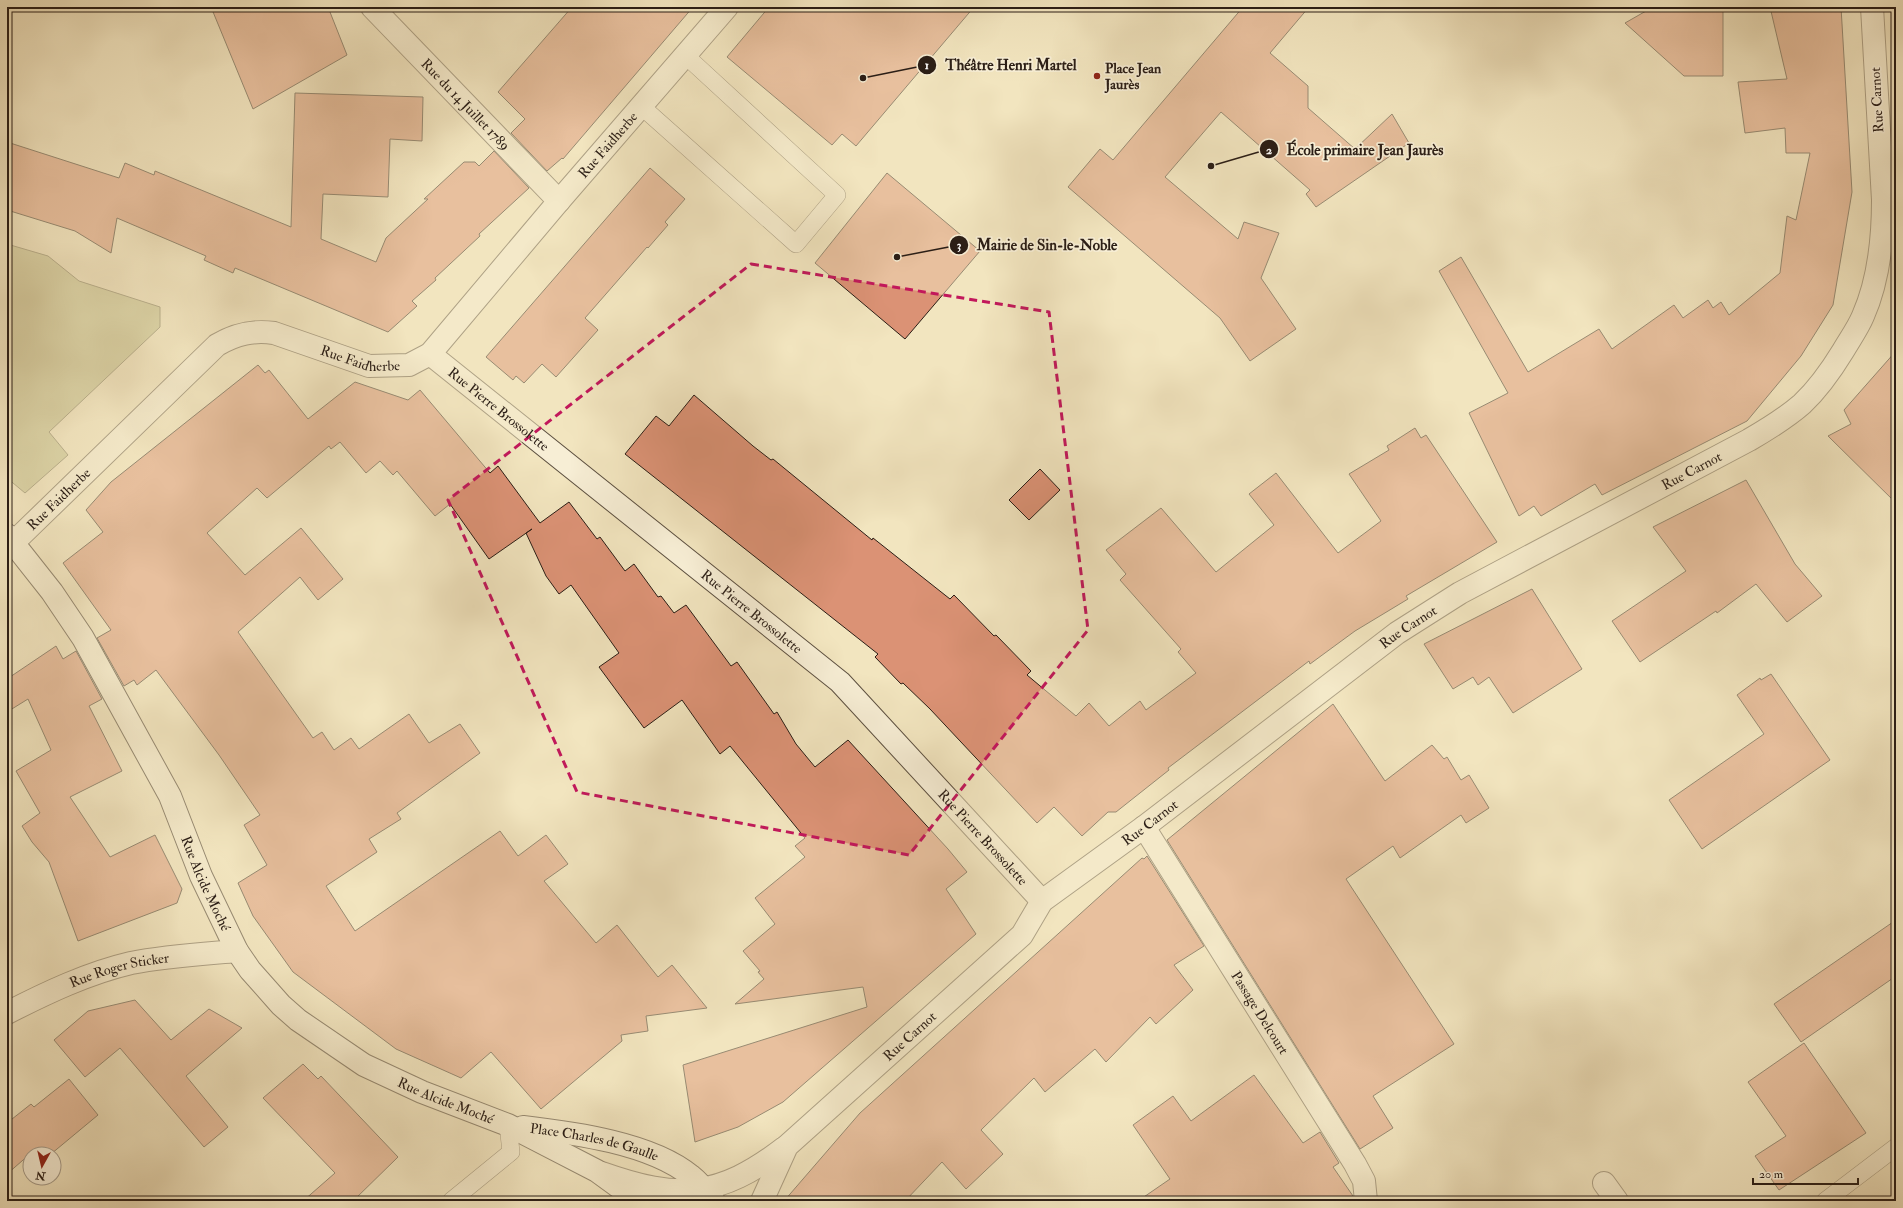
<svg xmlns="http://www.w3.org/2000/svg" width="1903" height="1208" viewBox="0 0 1903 1208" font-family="'IM FELL Double Pica',serif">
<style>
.green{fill:#c3c28c;stroke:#777051}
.building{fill:#db9275;stroke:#2b1e16}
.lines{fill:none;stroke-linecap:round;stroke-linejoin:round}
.lane-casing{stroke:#5d5040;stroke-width:18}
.street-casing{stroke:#5d5040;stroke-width:24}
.secondary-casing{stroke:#2b1e16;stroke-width:24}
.lane{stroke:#f7eed5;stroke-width:17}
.street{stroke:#f7eed5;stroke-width:22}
.secondary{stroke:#f7eed5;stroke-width:22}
.marked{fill:none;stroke:#c2185b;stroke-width:3;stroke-dasharray:8 5;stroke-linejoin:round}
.poi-dot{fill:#8f2418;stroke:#f7eed5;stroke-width:1.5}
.labels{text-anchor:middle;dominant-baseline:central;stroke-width:3.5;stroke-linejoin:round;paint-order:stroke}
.poi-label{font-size:14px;font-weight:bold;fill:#2b1e16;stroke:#f7eed5;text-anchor:start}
.street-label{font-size:14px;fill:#2b1e16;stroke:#f7eed5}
.leader{fill:none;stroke:#2b1e16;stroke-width:1.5}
.callout-dot{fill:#2b1e16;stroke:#f7eed5;stroke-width:1.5}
.mark-label{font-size:12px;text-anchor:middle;font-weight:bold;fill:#fff}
.callout-label{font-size:15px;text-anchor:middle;font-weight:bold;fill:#2b1e16;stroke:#f7eed5;stroke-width:3.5;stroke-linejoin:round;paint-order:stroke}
</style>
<rect width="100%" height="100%" fill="#f2e5bf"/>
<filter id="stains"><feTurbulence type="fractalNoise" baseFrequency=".005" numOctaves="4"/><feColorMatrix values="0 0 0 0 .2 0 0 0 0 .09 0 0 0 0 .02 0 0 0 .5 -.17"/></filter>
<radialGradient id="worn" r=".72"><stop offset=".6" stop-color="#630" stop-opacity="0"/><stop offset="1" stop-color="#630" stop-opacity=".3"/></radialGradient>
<!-- green -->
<path class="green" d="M7 244 48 256 79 281 160 307V327L49 432 68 455 25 493 7 478Z"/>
<!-- building -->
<g class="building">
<path d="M211 7H328L347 55 253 109Z"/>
<path d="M572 7H693L563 159 562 158 547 171 511 133 525 119 498 92Z"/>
<path d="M769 7H974L856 146 842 134 832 145 727 57Z"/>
<path d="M1243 7H1309L1270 53 1308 86V108L1355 149 1392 114 1409 143 1316 207 1306 194 1310 190 1221 112 1165 177 1238 239 1244 222 1279 233 1261 278 1296 329 1250 361 1220 318 1068 187 1100 149 1113 160Z"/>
<path d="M1653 7H1723V76H1684L1625 23Z"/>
<path d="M1770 7H1841L1852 192 1833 305 1801 356 1747 421 1602 495 1595 484 1541 516 1534 506 1519 516 1469 413 1508 393 1439 271 1461 257 1528 372 1599 329 1612 349 1674 305 1683 318 1708 300 1713 308 1721 302 1729 315 1780 273 1787 216 1796 220 1810 153H1786L1785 128 1745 133 1738 82 1787 79Z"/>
<path d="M295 93 423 97 422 141 390 139 388 197 323 194 321 239 376 262 386 238 428 199H424L464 162H475L479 166 494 151 529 188 479 234 480 236 435 278 436 280 412 301 417 306 388 332 235 268 233 273 204 260 206 256 117 218 111 253 75 231 7 210V142L119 178 125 163 154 175 155 171 291 227Z"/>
<path d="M650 168 685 199 665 222 668 225 648 248 647 247 585 318 598 330 556 377 542 364 524 383 516 376 513 380 486 357Z"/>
<path d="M887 173 980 251 905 339 815 263Z"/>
<path d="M1896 351V503L1828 436 1851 424 1844 410Z"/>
<path d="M258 365 265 373 269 370 308 419 355 382 408 400 420 390 490 473 498 466 540 523 569 502 597 539 600 537 625 571 634 564 658 597 661 596 674 613 686 605 731 666 737 662 774 714 777 712 796 744 815 767 848 740 948 849 967 872 946 889 976 934 783 1102 738 1127 695 1142 683 1065 867 1007 863 987 735 1004 764 979 758 972 760 971 743 951 775 924 755 898 805 857 795 846 805 838 730 746 720 754 682 700 644 728 599 667 619 653 571 585 559 594 546 576 526 533 532 529 489 559 450 504 435 516 397 471 393 475 380 461 366 473 340 442 331 449 329 446 267 498 257 488 207 533 245 575 301 528 343 579 318 600 300 577 238 632 313 738 322 732 334 750 351 738 359 749 409 714 429 743 460 724 480 753 397 813 401 819 369 839 377 852 326 886 355 931 500 831 518 856 546 835 568 864 544 881 596 943 617 925 658 977 672 965 707 1008 646 1016 648 1031 621 1035 622 1041 541 1109 491 1052 461 1078 396 1049 293 972 253 916 238 883 267 865 244 825 260 815 219 755 156 670 137 685 134 680 124 686 97 638 111 630 63 563 103 532 86 510 111 482Z"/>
<path d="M694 395 753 446 771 460 773 459 872 540 873 538 950 599 954 595 994 636 996 635 1031 671 1027 675 1076 716 1089 703 1109 726 1140 701 1146 710 1196 673 1178 652 1181 649 1120 580 1126 574 1106 550 1161 508 1216 572 1274 525 1249 494 1276 473 1338 553 1381 521 1349 474 1389 450 1387 446 1415 428 1421 438 1426 435 1497 542 1406 596 1408 599 1355 631 1310 664 1309 661 1168 768 1169 770 1116 812H1108L1082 836 1054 807 1037 823 930 709 903 683 901 684 875 657 878 654 625 454 656 416 669 426Z"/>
<path d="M1040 469 1060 490 1029 520 1009 500Z"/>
<path d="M1746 480 1795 564 1822 596 1787 622 1756 584 1717 613 1716 611 1640 662 1612 621 1686 571 1653 527Z"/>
<path d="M1532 589 1582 669 1513 713 1489 677 1478 685 1473 677 1453 689 1424 644Z"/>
<path d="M56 646 63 659 76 651 102 699 89 706 122 771 70 797 110 857 155 835 182 889 177 903 78 941 49 862 32 842 22 826 40 813 16 771 51 750 28 699 7 712V679Z"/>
<path d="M1771 674 1830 760 1702 849 1669 800 1764 734 1737 695 1760 678 1761 680Z"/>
<path d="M1333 704 1385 781 1432 745 1444 759 1447 757 1461 780 1469 775 1489 808 1466 823 1461 815 1400 858 1393 846 1346 879 1454 1044 1373 1096 1393 1128 1360 1149 1167 840Z"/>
<path d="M1147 856 1204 946 1174 965 1193 990 1156 1024 1150 1017 1106 1062 1095 1049 1045 1092 1034 1078 981 1130 1003 1154 966 1189 942 1162 905 1201H784L860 1113 1142 858 1144 859Z"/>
<path d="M1896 920V976L1801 1042 1774 1004Z"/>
<path d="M135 1000 171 1040 209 1009 242 1028 186 1076 228 1127 204 1147 120 1048 85 1077 54 1040 88 1011Z"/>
<path d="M1804 1043 1866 1133 1779 1190 1755 1156 1786 1136 1748 1082Z"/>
<path d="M303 1064 318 1079 321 1076 398 1157 353 1201H303L335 1173 263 1098Z"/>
<path d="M1254 1075 1303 1143 1320 1132 1339 1163 1333 1167 1353 1196V1201H1138L1170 1179 1133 1125 1173 1096 1191 1121Z"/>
<path d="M69 1079 98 1115 51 1154H30L7 1174V1123L31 1104 34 1107Z"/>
</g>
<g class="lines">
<!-- lane casing -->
<g class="lane-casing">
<g id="lane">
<path d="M641 106 796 244 837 195 686 56"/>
<path d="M451 1201 511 1152 508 1125"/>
<path d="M1825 1201 1896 1147"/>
</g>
</g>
<!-- street casing -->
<g class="street-casing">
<g id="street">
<path id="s1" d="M372 7 559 201"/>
<path id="s2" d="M430 354 840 682 1042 901"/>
<path id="s3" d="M14 542 217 345C236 334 253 330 274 333L369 366 409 365 430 354 559 201 727 7"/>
<path id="s4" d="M1144 827 1355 1164 1364 1181 1366 1201"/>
<path id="s5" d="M7 1013C46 993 88 973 131 963 166 956 202 954 237 951"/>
<path d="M602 1173C678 1200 719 1198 784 1148"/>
<path d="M1604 1183 1617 1201"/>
<path id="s6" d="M762 1201 787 1146 1022 935 1042 901 1144 827 1397 633 1460 593 1749 440C1768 429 1786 418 1802 404 1818 389 1832 369 1843 351 1850 339 1858 328 1863 316 1879 280 1883 239 1883 200L1872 7"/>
</g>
</g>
<!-- secondary casing -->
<g class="secondary-casing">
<g id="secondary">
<path id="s7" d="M7 535 52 592 83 638 170 796 201 876 237 951 250 970 281 1005 298 1020 364 1065 422 1092 508 1125 597 1171 619 1187 633 1201"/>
<path id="s8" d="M523 1127C574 1133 651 1143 691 1176 700 1183 707 1192 714 1201"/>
</g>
</g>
<!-- lane -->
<use href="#lane" class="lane"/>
<!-- street -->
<use href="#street" class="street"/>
<!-- secondary -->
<use href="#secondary" class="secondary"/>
</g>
<!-- marked area -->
<path d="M0 0H1903V1208H0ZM751 264 1049 312 1088 630 909 855 577 792 448 500Z" fill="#f2e5bf" fill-opacity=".55" fill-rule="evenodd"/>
<path class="marked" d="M751 264 1049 312 1088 630 909 855 577 792 448 500Z"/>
<!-- markers -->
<circle class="poi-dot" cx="1097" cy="76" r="4"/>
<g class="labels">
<!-- poi labels -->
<g class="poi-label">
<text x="1105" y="68">Place Jean<tspan x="1105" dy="16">Jaurès</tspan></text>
</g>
<!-- street labels -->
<g class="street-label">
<text transform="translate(1877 100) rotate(-93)">Rue Carnot</text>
<text stroke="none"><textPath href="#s1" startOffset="135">Rue du 14 Juillet 1789</textPath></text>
<text stroke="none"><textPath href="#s3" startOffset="781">Rue Faidherbe</textPath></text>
<text stroke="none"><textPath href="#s3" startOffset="433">Rue Faidherbe</textPath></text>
<text stroke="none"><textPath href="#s2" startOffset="88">Rue Pierre Brossolette</textPath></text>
<text stroke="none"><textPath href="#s6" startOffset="1197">Rue Carnot</textPath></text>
<text stroke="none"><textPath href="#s3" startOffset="62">Rue Faidherbe</textPath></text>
<text stroke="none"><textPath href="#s2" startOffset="412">Rue Pierre Brossolette</textPath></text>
<text stroke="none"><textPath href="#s6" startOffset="873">Rue Carnot</textPath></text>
<text stroke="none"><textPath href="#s6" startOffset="549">Rue Carnot</textPath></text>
<text stroke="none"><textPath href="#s2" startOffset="736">Rue Pierre Brossolette</textPath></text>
<text stroke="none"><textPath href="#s7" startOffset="403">Rue Alcide Moché</textPath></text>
<text stroke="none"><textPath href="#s5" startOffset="121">Rue Roger Sticker</textPath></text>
<text stroke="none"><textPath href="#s4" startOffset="219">Passage Delcourt</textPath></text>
<text stroke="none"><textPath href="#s6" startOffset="225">Rue Carnot</textPath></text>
<text stroke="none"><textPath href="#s7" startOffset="739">Rue Alcide Moché</textPath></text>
<text stroke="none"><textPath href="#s8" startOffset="73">Place Charles de Gaulle</textPath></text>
</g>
</g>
<!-- callouts -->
<path class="leader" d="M863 78L927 65M1211 166L1269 149M897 257L959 245"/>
<g class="callout-dot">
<circle cx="863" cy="78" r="4"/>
<circle cx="1211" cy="166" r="4"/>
<circle cx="897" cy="257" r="4"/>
<circle cx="927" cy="65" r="10"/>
<circle cx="1269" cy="149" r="10"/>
<circle cx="959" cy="245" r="10"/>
</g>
<g class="mark-label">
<text x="927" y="69">1</text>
<text x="1269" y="154">2</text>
<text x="959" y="249">3</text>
</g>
<g class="callout-label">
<text x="1011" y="70">Théâtre Henri Martel</text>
<text x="1365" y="155">École primaire Jean Jaurès</text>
<text x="1047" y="250">Mairie de Sin-le-Noble</text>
</g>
<!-- margin -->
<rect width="1903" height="1208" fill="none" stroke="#f2e5bf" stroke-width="24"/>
<rect x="8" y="8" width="1887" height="1192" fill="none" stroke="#2b1e16" stroke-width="2"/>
<rect x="12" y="12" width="1879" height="1184" fill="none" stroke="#2b1e16"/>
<!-- north arrow -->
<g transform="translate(42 1166) rotate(188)"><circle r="19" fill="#f7eed5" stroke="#a59b89"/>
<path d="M0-3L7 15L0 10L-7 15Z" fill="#8f2418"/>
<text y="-6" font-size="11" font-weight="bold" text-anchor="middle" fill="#2b1e16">N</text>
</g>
<!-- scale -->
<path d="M1753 1178v6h105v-6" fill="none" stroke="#2b1e16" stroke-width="2"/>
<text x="1759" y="1178" font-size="12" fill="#2b1e16" stroke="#f7eed5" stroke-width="3" paint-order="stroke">20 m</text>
<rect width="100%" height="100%" filter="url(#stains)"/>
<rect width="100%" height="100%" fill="url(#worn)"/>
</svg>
